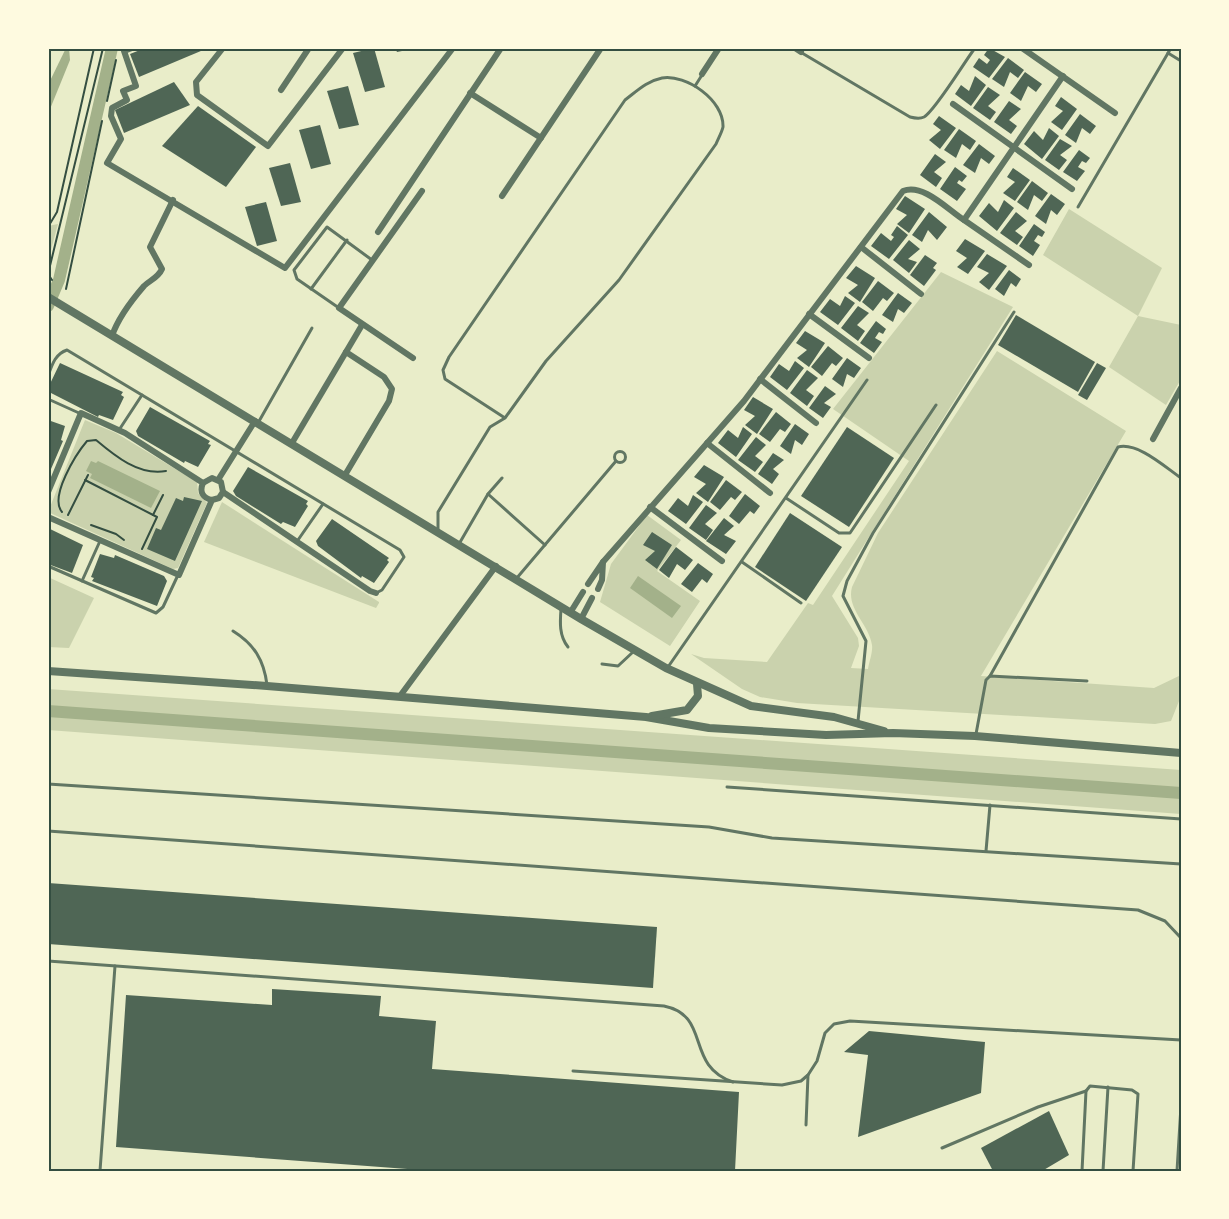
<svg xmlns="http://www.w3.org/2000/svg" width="1229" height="1219" viewBox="0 0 1229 1219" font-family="'Public Sans',sans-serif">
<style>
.green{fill:#cad2ad}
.water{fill:#a3b18a}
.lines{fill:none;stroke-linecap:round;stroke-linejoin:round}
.canal{stroke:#a3b18a;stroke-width:12}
.building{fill:#4f6655}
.path{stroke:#344e41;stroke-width:2}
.service{stroke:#617663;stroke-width:3}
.minor{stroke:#617663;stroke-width:6}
.tertiary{stroke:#617663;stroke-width:8}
.neatline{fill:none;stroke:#344e41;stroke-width:2}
</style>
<rect width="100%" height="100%" fill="#e9edc9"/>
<!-- green -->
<g class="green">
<path d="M1069 209 1162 268 1138 316 1181 325V379L1166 405 1109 367 1138 316 1043 255Z"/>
<path d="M58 224 48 261V226Z"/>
<path d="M941 272 1013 307 832 596 858 638 859 646 851 668 868 669C869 662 873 652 872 645 869 624 846 609 852 587L878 533 997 351 1126 431 981 676 1154 688 1181 675V696L1171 721 1155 724 797 703 760 697 742 689 691 654 704 658 767 662 808 603 813 605 909 461 833 409Z"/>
<path d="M85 420 116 433 197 482 198 493 207 503 178 568 173 569 48 512Z"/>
<path d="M222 502 379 602V603L376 608 204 542Z"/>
<path d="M647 515 681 540 657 571 700 601 670 646 600 602 611 564Z"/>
<path d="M48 577 94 598 69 648 48 647Z"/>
<path d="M48 689 1181 770V814L48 730Z"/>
</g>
<!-- water -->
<g class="water">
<path d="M66 48H69L70 60 48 114V85Z"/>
<path d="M91 461 96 463 98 461 160 491 151 508 90 478 92 474 86 471Z"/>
<path d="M638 576 681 606 672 618 630 588Z"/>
</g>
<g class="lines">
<!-- canal -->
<g class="canal">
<path d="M48 306 59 280 112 48"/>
<path d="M48 711 1181 793"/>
</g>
</g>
<!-- building -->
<g class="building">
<path d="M145 48H208L139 77 130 54Z"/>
<path d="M374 48 385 87 365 92 353 53Z"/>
<path d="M395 48H412V49L397 52Z"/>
<path d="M989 48 1005 57 989 78 973 67 979 58 987 64 990 60 984 55Z"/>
<path d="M1008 58 1024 70 1018 78 1010 72 1004 87 992 79Z"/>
<path d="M1025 72 1042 84 1036 92 1028 86 1021 101 1010 93Z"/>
<path d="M975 76 986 85 971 106 955 94 961 85 969 91Z"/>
<path d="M174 82 190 105 124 133 115 110Z"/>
<path d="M348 86 359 125 339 129 327 91Z"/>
<path d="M988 87 1000 95 988 106 996 112 990 120 973 108Z"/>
<path d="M1061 97 1077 109 1062 130 1051 122 1063 111 1055 106Z"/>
<path d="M1009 101 1021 109 1009 120 1017 126 1011 134 994 122Z"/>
<path d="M198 106 256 147 226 187 162 146Z"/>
<path d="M1080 114 1096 126 1090 134 1082 128 1076 143 1065 135Z"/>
<path d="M939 116 956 128 940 149 929 140 941 130 933 124Z"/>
<path d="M320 125 331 164 311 169 299 130Z"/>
<path d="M1049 128 1059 136 1042 159 1024 144 1034 131 1043 140Z"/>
<path d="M959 129 976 141 970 150 962 144 956 158 944 150Z"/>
<path d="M1060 139 1072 146 1060 155 1067 160 1059 170 1045 160Z"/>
<path d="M979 144 995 156 989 164 981 158 975 173 963 165Z"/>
<path d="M1079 150 1090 158 1086 163 1082 161 1078 167 1085 171 1077 181 1063 172Z"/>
<path d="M935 154 946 162 934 172 942 178 936 187 920 175Z"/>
<path d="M290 163 301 202 281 206 269 168Z"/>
<path d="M955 167 967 176 962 182 959 180 957 183 966 189 957 201 940 189Z"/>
<path d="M1013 168 1030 180 1015 201 1003 193 1015 182 1007 177Z"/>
<path d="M1032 181 1048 193 1042 201 1034 195 1028 210 1017 202Z"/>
<path d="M1051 194 1065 204 1057 215 1051 210 1046 224 1035 216Z"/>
<path d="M905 196 925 209 909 233 897 224 907 215 896 209Z"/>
<path d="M1004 200 1014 208 997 231 979 216 989 203 998 212Z"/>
<path d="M266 202 277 241 257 246 245 207Z"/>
<path d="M929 212 947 227 937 240 928 230 922 242 912 235Z"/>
<path d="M1016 212 1027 221 1015 231 1023 237 1017 245 1000 233Z"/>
<path d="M1034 224 1045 232 1042 237 1038 235 1034 241 1040 245 1033 256 1019 246Z"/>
<path d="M897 226 908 235 889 259 871 246 881 233 891 241 894 237 891 235Z"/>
<path d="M965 239 985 251 968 274 957 267 967 258 956 251Z"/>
<path d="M909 240 920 249 908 259 917 262 909 273 893 260Z"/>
<path d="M987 254 1007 266 989 290 979 282 989 273 977 267Z"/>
<path d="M925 255 937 263 933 268 936 270 924 286 910 275Z"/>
<path d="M856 266 875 278 860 302 848 293 858 285 846 278Z"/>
<path d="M1009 270 1021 279 1016 287 1011 283 1004 296 995 289Z"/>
<path d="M878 281 894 293 887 301 883 298 873 311 862 302Z"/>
<path d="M898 293 912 303 904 313 898 309 893 322 882 315Z"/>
<path d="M845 296 855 303 838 325 820 312 830 299 840 306Z"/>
<path d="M858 306 869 313 857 325 865 331 858 341 841 328Z"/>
<path d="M1016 315 1095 362 1078 392 998 345Z"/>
<path d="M876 321 886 329 883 334 879 332 875 338 882 342 874 353 860 343Z"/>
<path d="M805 331 825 343 809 367 797 358 807 350 796 343Z"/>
<path d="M828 346 843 358 836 366 832 363 822 376 811 367Z"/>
<path d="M847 358 861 368 854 378 847 374 843 387 832 379Z"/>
<path d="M795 361 804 368 787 390 770 377 779 364 789 371Z"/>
<path d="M60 363 123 392 121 395 124 397 113 420 99 415 98 417 51 393 48 388Z"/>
<path d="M1097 363 1106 368 1087 400 1078 395Z"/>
<path d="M807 370 818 378 806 390 814 396 807 406 790 393Z"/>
<path d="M825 386 836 394 824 403 831 407 823 418 809 408Z"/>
<path d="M753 397 773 409 757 434 745 425 755 416 744 410Z"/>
<path d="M150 407 210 441 208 444 211 445 198 467 185 461 184 463 138 436 136 431Z"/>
<path d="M776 412 791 424 785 432 780 429 770 442 759 434Z"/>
<path d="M48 420 65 426 61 440 63 441 48 476Z"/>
<path d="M795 424 809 434 802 445 795 440 791 454 780 446Z"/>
<path d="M743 427 752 434 736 457 718 443 728 430 738 438Z"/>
<path d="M847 427 894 458 849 527 801 496Z"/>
<path d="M756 437 766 445 755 456 763 462 755 472 738 460Z"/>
<path d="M773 453 784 460 773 469 779 474 772 484 758 474Z"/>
<path d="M704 465 724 477 708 502 696 493 706 484 694 477Z"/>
<path d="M248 467 308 501 306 504 308 506 295 527 283 522 281 524 236 496 233 491Z"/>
<path d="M726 480 742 492 735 500 731 497 720 510 710 502Z"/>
<path d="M745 494 760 506 754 514 750 511 739 524 729 516Z"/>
<path d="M693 495 703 502 686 524 668 511 678 498 688 506Z"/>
<path d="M184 497 202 501 175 561 147 549 156 528 161 530 176 498 183 501Z"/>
<path d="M706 505 717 513 705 524 713 530 706 540 689 528Z"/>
<path d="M790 513 842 547 806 601 755 567Z"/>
<path d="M724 518 734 526 724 535 736 541 726 554 706 541Z"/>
<path d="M332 519 389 558 387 560 389 562 374 583 362 576 361 578 318 546 316 541Z"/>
<path d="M48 528 83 545 72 573 48 564Z"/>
<path d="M652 532 672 545 657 569 645 560 655 551 643 545Z"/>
<path d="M676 547 693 560 685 570 677 564 669 578 659 570Z"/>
<path d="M100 554 114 558 115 555 164 576 167 581 157 606 92 581 94 578 91 577Z"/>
<path d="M698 563 713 574 707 583 702 579 692 592 681 584Z"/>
<path d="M48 883 657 927 653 988 48 944Z"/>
<path d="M272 989 381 996 379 1016 436 1021 432 1069 739 1092 735 1171H434L116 1147 126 995 272 1005Z"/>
<path d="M869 1031 985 1042 981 1093 858 1137 868 1055 844 1052Z"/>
<path d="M1049 1111 1069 1155 1042 1171H993L981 1148Z"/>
</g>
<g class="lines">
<!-- path -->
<g class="path">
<path d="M107 101 116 60"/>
<path d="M48 227 57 212 94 48"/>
<path d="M52 280 48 274 103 48"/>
<path d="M66 289 102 121"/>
<path d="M85 480 157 517 142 549"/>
<path d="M62 512C49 497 76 454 87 441L96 440C115 456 139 476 166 471"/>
<path d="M68 515 88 475"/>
<path d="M153 515 163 495"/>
<path d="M91 525 116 534 124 540"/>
</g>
<!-- service -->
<g class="service">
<path d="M802 53 910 117C914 118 920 119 924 117 935 111 965 61 975 48"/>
<path d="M1168 53 1181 61"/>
<path d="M695 86 702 75"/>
<path d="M1078 207 1171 48"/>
<path d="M311 289 347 240"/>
<path d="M339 308 297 279 294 270 327 227 372 260"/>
<path d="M48 376C52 365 55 354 67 350L400 550 404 557 382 590 376 593"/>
<path d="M48 399 79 413"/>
<path d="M258 423 312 328"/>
<path d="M119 430 142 395"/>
<circle cx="620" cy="457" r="5.5"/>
<path d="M488 494 545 545"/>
<path d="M786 498 839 533H850L936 405"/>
<path d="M438 530V512L490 427 505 418 546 361 619 280 716 144C718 139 722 132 723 127 724 100 686 74 662 78 647 81 637 91 625 100L449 357 443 370 445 379 505 418"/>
<path d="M298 540 323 504"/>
<path d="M459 544 488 494 502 478"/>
<path d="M742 562 801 603"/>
<path d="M48 566 156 613 163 607 178 575"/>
<path d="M516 579 616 461"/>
<path d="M82 581 100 541"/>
<path d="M561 609C560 622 559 636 568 647"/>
<path d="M233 631C254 644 264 660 267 685"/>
<path d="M602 664 618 666 633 652"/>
<path d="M668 667 867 380"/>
<path d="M990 676 1118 447C1138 442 1165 467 1181 478"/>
<path d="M858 721 866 641 843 596 847 581 873 533 1014 312"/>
<path d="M976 734 986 680 990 676 1087 681"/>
<path d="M48 784 709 827 772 838 1181 864"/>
<path d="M727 787 1181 819"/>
<path d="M48 831 1138 910 1165 921 1181 938"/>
<path d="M986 851 990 805"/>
<path d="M48 961 664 1006C712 1016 684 1065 733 1082"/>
<path d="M573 1071 782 1085 801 1081 808 1075"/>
<path d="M806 1125 808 1075 817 1061 825 1033 834 1024 850 1021 1181 1040"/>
<path d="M942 1148 1038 1107 1086 1091"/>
<path d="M100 1171 115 966"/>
<path d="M1082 1171 1086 1091 1090 1086 1132 1090 1138 1094 1133 1171"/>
<path d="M1103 1171 1108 1087"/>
<path d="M1177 1171 1181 1106"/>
</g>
<!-- minor -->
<g class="minor">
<path d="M132 48 124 51 136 86 123 91 127 100 112 108 111 116 121 139 107 163 285 268 453 48"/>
<path d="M223 48 196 82 197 95 268 146 343 48"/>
<path d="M795 48 801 52"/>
<path d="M1022 48 1115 113"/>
<path d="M702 74 719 48"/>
<path d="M281 90 309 48"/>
<path d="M470 93 541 138"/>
<path d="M953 104 1072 189"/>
<path d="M502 196 601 48"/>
<path d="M964 220 1029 265"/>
<path d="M378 232 501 48"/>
<path d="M861 247 921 294"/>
<path d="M809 314 869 358"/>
<path d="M112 336C118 318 131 301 144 286 150 280 158 278 162 269L150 247 173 200"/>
<path d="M413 358 339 308 422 191"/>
<path d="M760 379 816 423"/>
<path d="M1153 439 1181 388"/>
<path d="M292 443 362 325"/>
<path d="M707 443 770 493"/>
<path d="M345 475 389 401 392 389 384 377 346 352"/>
<path d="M218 480 255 421"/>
<path d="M48 492 81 413 125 433 203 483"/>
<path d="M223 492 370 591 376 593"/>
<path d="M650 507 722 561"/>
<path d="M48 517 179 575 212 500 219 498 223 492 221 482 212 478 203 483C199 492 203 498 212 500"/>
<path d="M603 562 744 401 903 191C923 183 947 209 964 220L1063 76"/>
<path d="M588 584 603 562 602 580 598 589"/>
<path d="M570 613 583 592"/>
<path d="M581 619 592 598"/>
<path d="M400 696 496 566"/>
</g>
<!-- tertiary -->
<g class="tertiary">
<path d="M48 297 581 619 666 668 751 706 834 717 884 731"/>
<path d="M48 671 267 686 646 717 709 728 826 735 893 733 975 736 1181 753"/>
<path d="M652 716 687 710 698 696 697 684"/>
</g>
</g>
<!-- border -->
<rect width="1229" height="1219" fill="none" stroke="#fefae0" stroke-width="99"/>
<rect x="50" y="50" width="1130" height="1120" class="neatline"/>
</svg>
